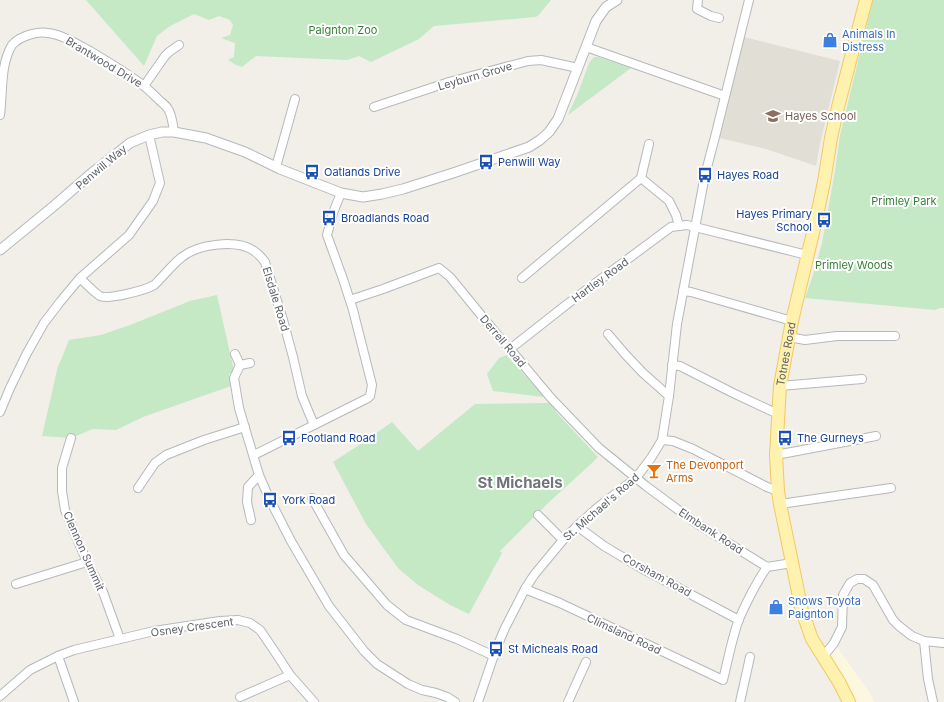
<svg xmlns="http://www.w3.org/2000/svg" width="944" height="702" viewBox="0 0 944 702" font-family="Inter,sans-serif">
<style>
.commercial{fill:#fef7e0}
.education{fill:#e1ded6}
.green{fill:#c5e8c5}
.lines{fill:none;stroke-linecap:round;stroke-linejoin:round}
.minor-casing{stroke:#b5b8bc;stroke-width:10}
.tertiary-casing{stroke:#b5b8bc;stroke-width:11}
.primary-casing{stroke:#f2c960;stroke-width:14}
.minor{stroke:#fff;stroke-width:8}
.tertiary{stroke:#fff;stroke-width:9}
.primary{stroke:#fff2af;stroke-width:12}
.labels{text-anchor:middle;dominant-baseline:central;stroke-width:4;stroke-linejoin:round;paint-order:stroke}
.park-label{font-size:11px;fill:#348238;stroke:#fff}
.shop-label{font-size:11px;fill:#366cbe;stroke:#fff;text-anchor:start}
.street-label{font-size:11px;fill:#5f6368;stroke:#fff}
.education-label{font-size:11px;fill:#785e54;stroke:#fff;text-anchor:start}
.transit-label{font-size:11px;fill:#164399;stroke:#fff;text-anchor:start}
.food-label{font-size:11px;fill:#c56008;stroke:#fff;text-anchor:start}
.district-label{font-size:15px;font-weight:bold;fill:#70757a;stroke:#fff}
</style>
<rect width="100%" height="100%" fill="#f1efe8"/>
<!-- commercial -->
<path class="commercial" d="M834 643 870 693 874 702H856L837 669 826 653Z"/>
<!-- education -->
<path class="education" d="M740 36 840 61 820 144 816 166 766 149 715 137Z"/>
<!-- green -->
<g class="green">
<path d="M86 0H551L538 16 535 17 434 26 419 39 371 62 359 56 347 60 256 56 242 67 236 65 228 60 234 57 235 43 221 38 230 35 233 25 230 20 219 16 209 20 194 14 170 26 157 36 144 66Z"/>
<path d="M873 0H944V308H940L935 310 805 298 814 272 822 243 835 171 840 135Z"/>
<path d="M594 57H598L631 68 568 115 578 93 589 63Z"/>
<path d="M217 295 234 371 229 374 231 386 143 417 116 430 93 429 71 438 42 436 58 366 61 360 69 340 101 335 130 325 190 301Z"/>
<path d="M507 355 544 397 493 391 487 374 499 358Z"/>
<path d="M552 403 556 412 598 457 592 463 547 504 500 551 502 553 469 614 450 605 418 585 398 568 366 524 333 462 359 445 392 422 418 451 475 404Z"/>
</g>
<g class="lines">
<!-- minor casing -->
<g class="minor-casing">
<g id="minor">
<path d="M698 0 697 9 711 16 719 18"/>
<path d="M586 47 725 96"/>
<path d="M144 86 165 56 169 52 179 45"/>
<path d="M374 107 449 82 528 61 541 60 578 68"/>
<path d="M0 115C3 92 0 65 12 45 20 36 37 31 48 33 63 35 77 44 90 51 108 62 127 73 144 86 149 90 154 95 159 100 162 103 166 105 168 109 172 115 173 125 174 132"/>
<path d="M276 167 295 99"/>
<path d="M641 178 669 201 676 215 679 226"/>
<path d="M80 278C84 282 96 294 100 296 108 300 146 290 154 285 156 284 158 281 160 279 167 272 174 263 182 257 198 244 237 239 254 251 259 254 262 258 265 262L283 320 293 357 302 396 314 425"/>
<path d="M522 278 641 178 649 144"/>
<path d="M683 291 691 292 792 321"/>
<path d="M350 300 383 289 439 268 450 277 499 337 510 349 551 398 599 448 646 486 696 523 767 567 792 563"/>
<path d="M608 334 625 354 643 373 669 396"/>
<path d="M789 337 805 340 837 336H895"/>
<path d="M510 349 566 305 671 227 687 225 807 255"/>
<path d="M235 354 240 365 234 378 239 408 259 475 270 500 291 541 329 606 364 651 377 664 408 684 422 690 436 693 447 697 455 702"/>
<path d="M240 365 250 363"/>
<path d="M672 365 680 366 733 393 778 414"/>
<path d="M780 386 862 379"/>
<path d="M0 412 10 388 27 353 44 323 60 302 80 278 129 235 153 201 160 183 149 135"/>
<path d="M71 438 62 468V491L65 510 87 562 103 592 120 639"/>
<path d="M662 440 673 441 693 449 767 487 778 491"/>
<path d="M254 455 368 398 370 396 372 385 353 310 343 279 327 235 333 213 341 193"/>
<path d="M776 455 876 436"/>
<path d="M138 488 155 463 166 455 204 440 245 427"/>
<path d="M312 498 344 555 387 605 406 620 457 639 494 656"/>
<path d="M780 504 891 488"/>
<path d="M538 515 563 540"/>
<path d="M251 520 247 502 248 487 259 475"/>
<path d="M577 526 604 546 641 568 739 620"/>
<path d="M16 584 87 562"/>
<path d="M525 589 560 603 723 680C728 660 732 638 739 619 747 601 756 583 767 567"/>
<path d="M924 641 928 679 933 702"/>
<path d="M58 656 74 702"/>
<path d="M823 657 834 643 842 627 843 595 850 583 857 579H864L873 585 893 620 899 626 912 636 924 641 944 643"/>
<path d="M0 696 30 670 58 656 74 650 154 631 220 621 238 620 250 623 260 630 275 652 290 675 314 702"/>
<path d="M240 697 290 675"/>
<path d="M478 702 496 649 505 628 525 589 534 575 563 540 577 526 597 508 636 478 651 458 662 440 669 396 677 324 705 175 715 137 749 0"/>
<path d="M568 702 586 662"/>
<path d="M740 702 750 657"/>
</g>
</g>
<!-- tertiary casing -->
<g class="tertiary-casing">
<path id="tertiary" d="M0 250 55 205 93 172 130 143 149 135 162 132H174L206 138 245 152 280 169 341 193 363 197 382 194 403 189 453 173 529 147 540 140 549 132 558 119 596 21 606 7 617 0"/>
</g>
<!-- primary casing -->
<g class="primary-casing">
<g id="primary">
<path id="s1" d="M849 702 839 682 812 639 802 611 780 504 778 491 776 455 780 386 792 321 816 220 824 182 831 138 838 107 866 0"/>
</g>
</g>
<!-- minor -->
<use href="#minor" class="minor"/>
<!-- tertiary -->
<use href="#tertiary" class="tertiary"/>
<!-- primary -->
<use href="#primary" class="primary"/>
</g>
<!-- icons -->
<defs>
<g id="shop-bare" transform="scale(1.2)"><path d="M-5-2.5h2.3a2.7 3.5 0 0 1 5.4 0H5L5.5 6h-11ZM-1.5-2.5h3a1.5 2.3 0 0 0-3 0Z" fill="#3f7fe0" stroke="#fff" stroke-width="2.5" paint-order="stroke"/></g>
<g id="school-bare" transform="scale(1.2)"><path d="M0-5L7-2L0 1L-7-2ZM-4 1L0 2.5L4 1V4Q0 6-4 4Z" fill="#8d6e63" stroke="#fff" stroke-width="2.5" paint-order="stroke"/></g>
<g id="bus-bare" transform="scale(1.2)"><path d="M-5-6H5V4H4V6H2V4H-2V6H-4V4H-5ZM-3.5-4V0h7V-4ZM-3.5 1.2v1.5H-2V1.2ZM2 1.2v1.5H3.5V1.2Z" fill="#1a4fb4" stroke="#fff" stroke-width="2.5" paint-order="stroke"/></g>
<g id="bar-bare" transform="scale(1.2)"><path d="M-6-5H6L.8 .8V4.5H3.5V6h-7V4.5H-.8V.8Z" fill="#e8710a" stroke="#fff" stroke-width="2.5" paint-order="stroke"/></g>
</defs>
<g fill-rule="evenodd">
<use href="#shop-bare" x="830" y="40"/>
<use href="#school-bare" x="773" y="116"/>
<use href="#bus-bare" x="486" y="162"/>
<use href="#bus-bare" x="312" y="172"/>
<use href="#bus-bare" x="705" y="175"/>
<use href="#bus-bare" x="329" y="218"/>
<use href="#bus-bare" x="824" y="220"/>
<use href="#bus-bare" x="289" y="438"/>
<use href="#bus-bare" x="785" y="438"/>
<use href="#bar-bare" x="654" y="471"/>
<use href="#bus-bare" x="270" y="500"/>
<use href="#shop-bare" x="776" y="607"/>
<use href="#bus-bare" x="496" y="649"/>
</g>
<g class="labels">
<!-- park labels -->
<g class="park-label">
<text x="343" y="30">Paignton Zoo</text>
<text x="904" y="201">Primley Park</text>
<text x="854" y="265">Primley Woods</text>
</g>
<!-- shop labels -->
<g class="shop-label">
<text x="842" y="34">Animals In<tspan x="842" dy="13">Distress</tspan></text>
<text x="788" y="601">Snows Toyota<tspan x="788" dy="13">Paignton</tspan></text>
</g>
<!-- street labels -->
<g class="street-label">
<text transform="translate(104 62) rotate(31)">Brantwood Drive</text>
<text transform="translate(475 76) rotate(-16)">Leyburn Grove</text>
<text transform="translate(101 167) rotate(-40)">Penwill Way</text>
<text transform="translate(600 280) rotate(-36)">Hartley Road</text>
<text transform="translate(276 299) rotate(73)">Elsdale Road</text>
<text transform="translate(503 341) rotate(50)">Derrell Road</text>
<text stroke="none"><textPath href="#s1" startOffset="363">Totnes Road</textPath></text>
<text transform="translate(601 507) rotate(-41)">St. Michael's Road</text>
<text transform="translate(711 531) rotate(33)">Elmbank Road</text>
<text transform="translate(84 551) rotate(66)">Clennon Summit</text>
<text transform="translate(657 575) rotate(29)">Corsham Road</text>
<text transform="translate(192 627) rotate(-8)">Osney Crescent</text>
<text transform="translate(624 634) rotate(25)">Climsland Road</text>
</g>
<!-- education labels -->
<g class="education-label">
<text x="785" y="116">Hayes School</text>
</g>
<!-- transit labels -->
<g class="transit-label">
<text x="498" y="162">Penwill Way</text>
<text x="324" y="172">Oatlands Drive</text>
<text x="717" y="175">Hayes Road</text>
<text x="812" y="214" text-anchor="end">Hayes Primary<tspan x="812" dy="13">School</tspan></text>
<text x="341" y="218">Broadlands Road</text>
<text x="301" y="438">Footland Road</text>
<text x="797" y="438">The Gurneys</text>
<text x="282" y="500">York Road</text>
<text x="508" y="649">St Micheals Road</text>
</g>
<!-- food labels -->
<g class="food-label">
<text x="666" y="465">The Devonport<tspan x="666" dy="13">Arms</tspan></text>
</g>
<!-- district labels -->
<g class="district-label">
<text x="520" y="482">St Michaels</text>
</g>
</g>
</svg>
